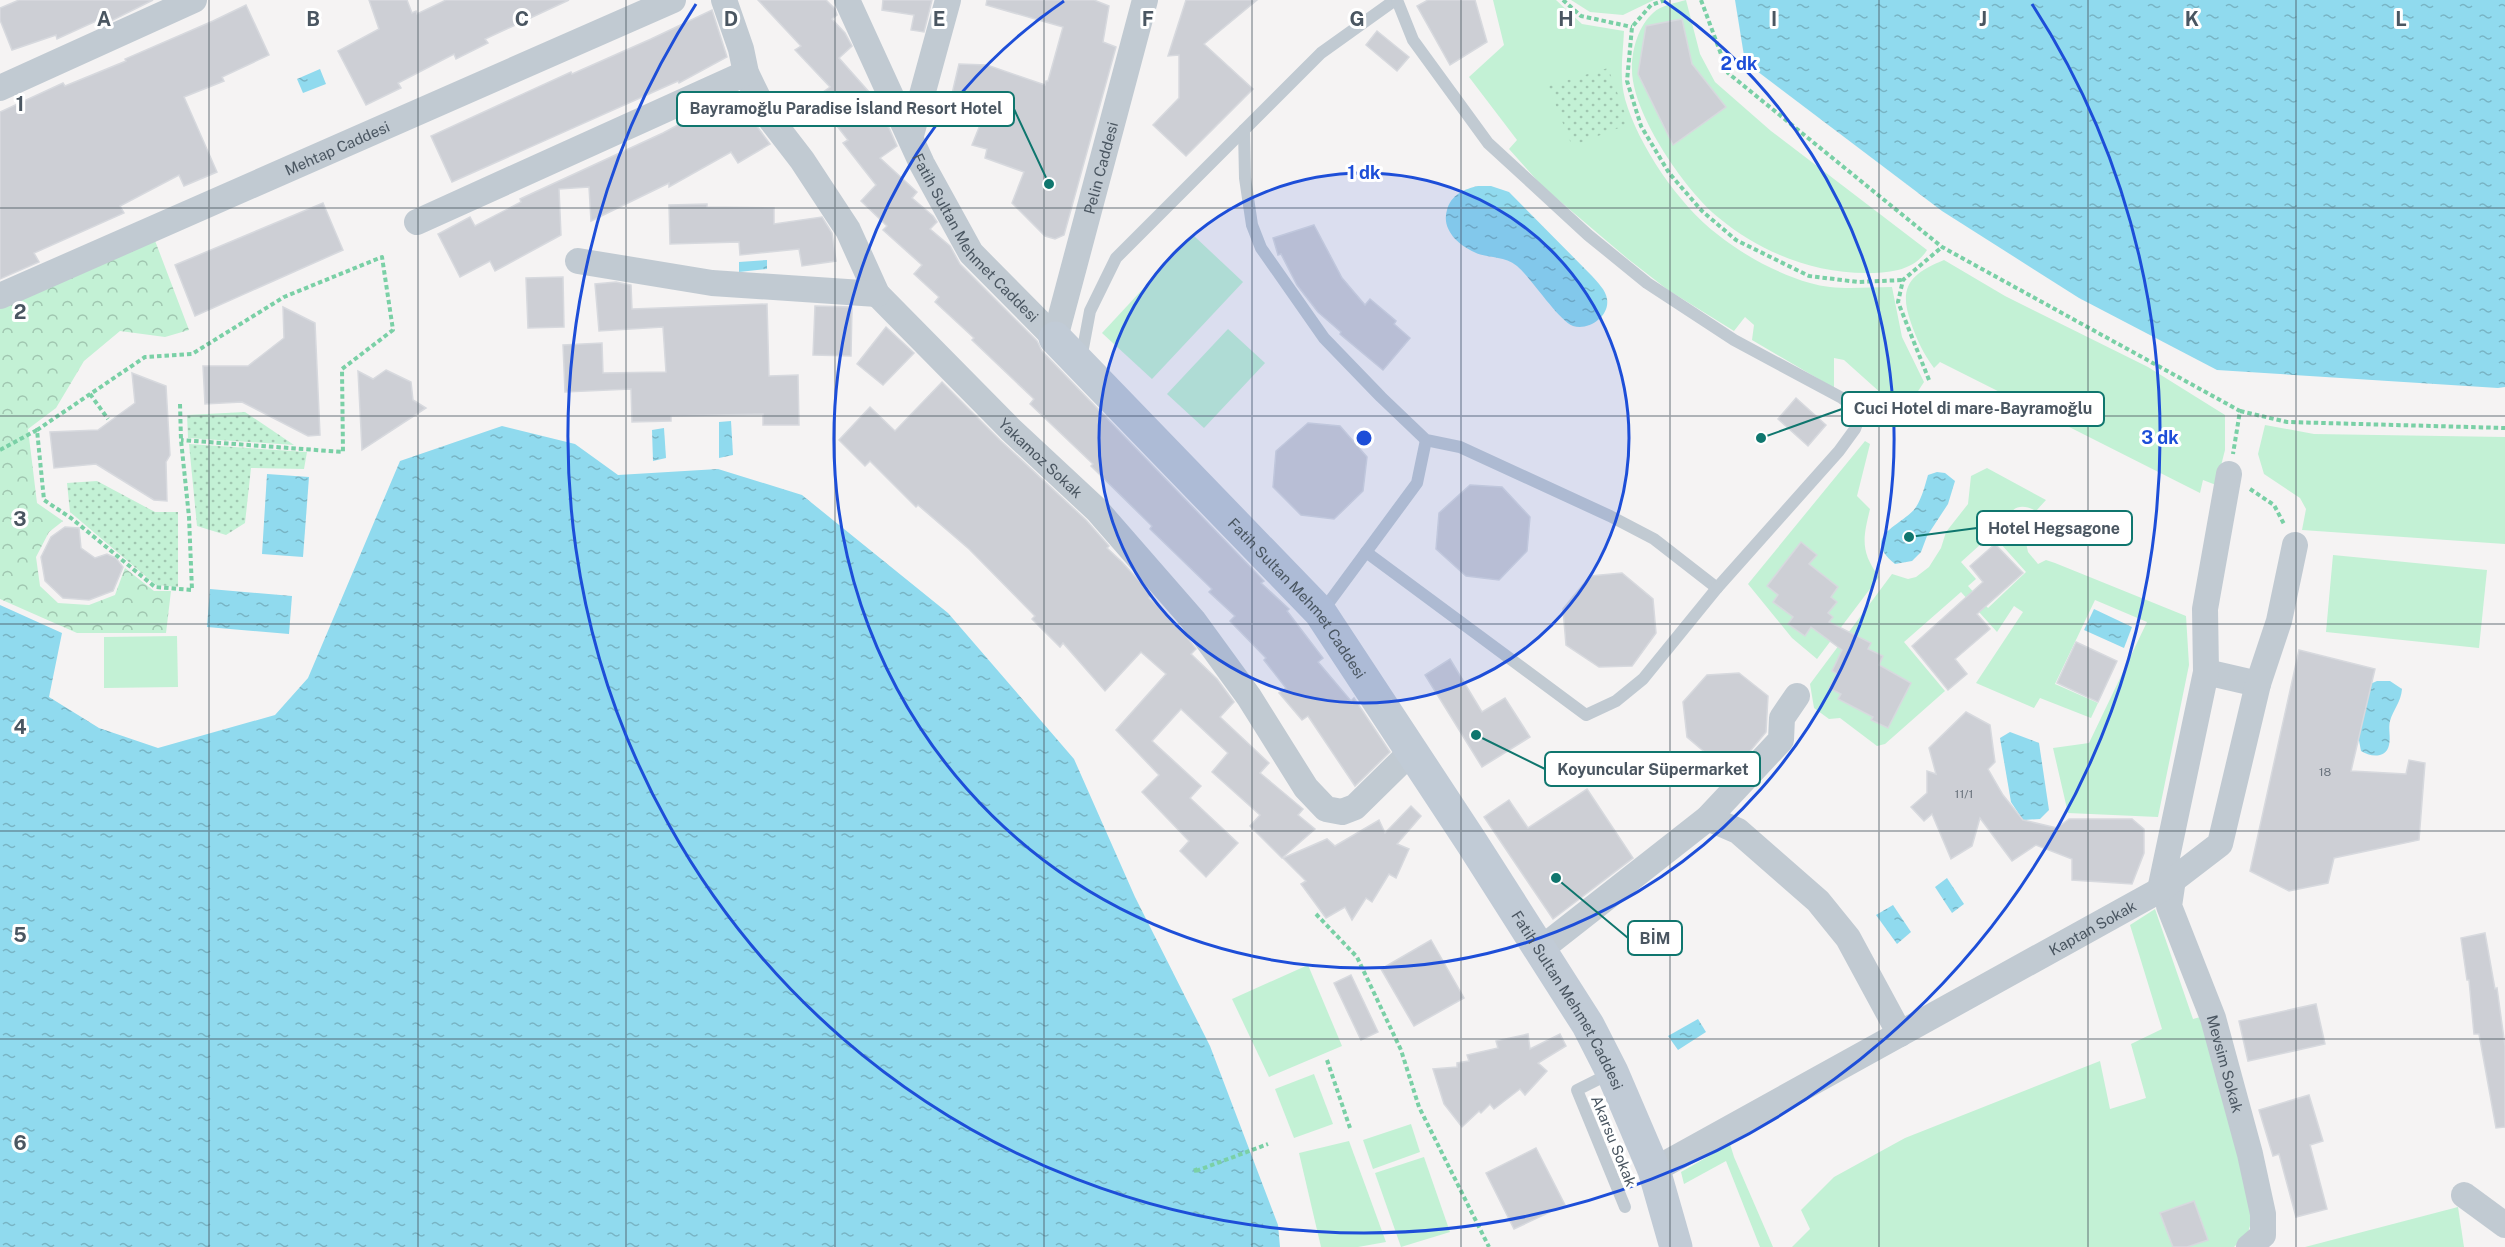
<svg xmlns="http://www.w3.org/2000/svg" width="2505" height="1247" viewBox="0 0 2505 1247" font-family="'Public Sans',sans-serif">
<style>
.grass{fill:#c3f1d5;fill-rule:evenodd}
.forest{fill:url(#forest-crowns)}
.park{fill:url(#park-dots)}
.water{fill:url(#water-ripples)}
.building{fill:#cdcfd5;stroke:#d7d9de;stroke-width:1.5}
.lines{fill:none;stroke-linecap:round;stroke-linejoin:round}
.path{stroke:#7ad0a6;stroke-width:4;stroke-dasharray:4.5 3;stroke-linecap:butt}
.lane{stroke:#c1cad2;stroke-width:12}
.street{stroke:#c1cad2;stroke-width:26}
.secondary{stroke:#c1cbd6;stroke-width:33}
.grid{fill:none;stroke:#4a5661;stroke-width:1.5;stroke-opacity:0.55}
.ring{fill:none;stroke:#1d4ed8;stroke-width:3}
.labels{text-anchor:middle;dominant-baseline:central;stroke-width:6;stroke-linejoin:round;paint-order:stroke}
.number-label{font-size:12px;fill:#6b747e}
.street-label{font-size:15px;fill:#4a5661;stroke:#fff}
.grid-label{font-size:20px;text-anchor:middle;font-weight:bold;fill:#4a5661;stroke:#fff;stroke-width:6;stroke-linejoin:round;paint-order:stroke}
.centre{fill:#1d4ed8;stroke:#fff;stroke-width:3}
.ring-label{font-size:18px;text-anchor:middle;font-weight:bold;fill:#1d4ed8;stroke:#fff;stroke-width:6;stroke-linejoin:round;paint-order:stroke}
.leader{fill:none;stroke:#0f766e;stroke-width:2}
.callout-dot{fill:#0f766e;stroke:#fff;stroke-width:2}
.callout{fill:#fff;stroke:#0f766e;stroke-width:2}
.callout-label{font-size:16px;text-anchor:middle;font-weight:bold;fill:#4a5661}
</style>
<defs>
<pattern id="forest-crowns" width="20" height="18" patternUnits="userSpaceOnUse" patternTransform="scale(1.5)"><rect width="20" height="18" fill="#c3f1d5"/><path d="M2 6a3 3 0 1 1 6 0M12 15a3 3 0 1 1 6 0" fill="none" stroke="#a0c6b0"/></pattern>
<pattern id="park-dots" width="8" height="8" patternUnits="userSpaceOnUse" patternTransform="scale(1.5)"><rect width="8" height="8" fill="#c3f1d5"/><path d="M2 2h.1M6 6h.1" fill="none" stroke="#a0c6b0" stroke-width="1.8" stroke-linecap="round"/></pattern>
<pattern id="water-ripples" width="26" height="14" patternUnits="userSpaceOnUse" patternTransform="scale(1.5)"><rect width="26" height="14" fill="#90daee"/><path d="M2 4q2-2 4 0t4 0M15 11q2-2 4 0t4 0" fill="none" stroke="#78b4c4"/></pattern>
</defs>
<rect width="100%" height="100%" fill="#f5f3f3"/>
<!-- grass -->
<g class="grass">
<path d="M1493 0H1556L1582 24 1624 31C1623 54 1619 77 1625 99 1638 145 1679 205 1717 234 1743 255 1778 274 1810 283 1836 291 1865 287 1892 287L1902 337 1924 382 1911 402 1896 398 1892 403 1844 360 1834 358V388L1752 340 1754 325 1745 317 1734 331 1668 290 1628 259 1542 186 1509 149 1517 140 1469 77 1504 45Z"/>
<path d="M1571 0H1654L1623 15 1590 12Z"/>
<path d="M1686 0 1700 54 1715 82 1771 131 1927 250C1914 271 1889 273 1866 273 1813 273 1760 252 1719 218 1686 191 1640 124 1633 81 1629 59 1636 28 1653 13 1661 5 1676 3 1686 0Z"/>
<path d="M1193 235 1243 282 1152 379 1102 333Z"/>
<path d="M1944 260 2005 296 2148 367 2225 415V450L2216 485 2203 480 2200 493 1940 362 1934 368C1923 353 1917 340 1911 323 1898 287 1910 274 1944 260Z"/>
<path d="M1228 329 1265 363 1204 428 1167 394Z"/>
<path d="M2265 425 2314 434 2505 437V544L2302 530 2306 509 2300 498 2264 474 2258 454Z"/>
<path d="M1865 441 1870 444 1857 496 1870 509C1863 538 1860 551 1879 577L1817 659 1792 638 1748 584Z"/>
<path d="M1987 468 2046 500 2036 511C2020 502 2009 508 2005 525 2010 535 2016 539 2026 543L2028 552 2038 564 2046 560 2055 563 2186 616 2189 665 2158 817 2068 813 2053 748 2089 743 2147 622 2095 600 2055 684 2098 703 2091 718 2040 698 2034 708 1976 683 2023 612 2014 606 1997 632 1961 592 1904 642 1945 691 1885 744 1877 746 1840 718 1829 719 1814 708 1810 684 1892 574 1908 579 1916 577 1929 567 1941 548 1946 532 1968 504 1971 476ZM1992 534 2026 572 1988 608 1968 586 1976 579 1961 562Z"/>
<path d="M2333 555 2487 570 2479 648 2326 632Z"/>
<path d="M177 636 178 687 104 688V637Z"/>
<path d="M2155 909 2193 1019 2204 1016 2253 1215 2248 1233 2234 1247H1792L1810 1229 1801 1210 1834 1177 1905 1138 2100 1061 2110 1109 2146 1098 2131 1044 2162 1029 2130 925Z"/>
<path d="M1308 965 1342 1046 1269 1077 1232 999Z"/>
<path d="M1314 1074 1333 1124 1294 1138 1275 1089Z"/>
<path d="M1411 1124 1420 1152 1373 1169 1363 1140Z"/>
<path d="M1349 1141 1386 1242 1358 1247H1321L1299 1153Z"/>
<path d="M1730 1144 1734 1157 1773 1247H1760L1726 1161 1684 1184 1681 1172Z"/>
<path d="M1424 1157 1450 1232 1401 1247 1375 1173Z"/>
<path d="M2458 1207 2464 1247H2305Z"/>
</g>
<!-- forest -->
<path class="forest" d="M154 238 189 330 165 337 120 331 84 361 56 408 28 429 37 503 63 521 49 532 36 557 40 586 58 603 89 605 115 595 125 568 154 591H171L166 633H77L0 599V304Z"/>
<!-- park -->
<g class="park">
<path d="M1608 68 1629 124 1572 146 1548 86Z"/>
<path d="M245 412 294 445 188 438 187 415Z"/>
<path d="M189 444 307 452 304 469 251 468 245 523 226 535 197 526Z"/>
<path d="M97 481 155 512H178V587L156 585 70 512 67 483Z"/>
</g>
<!-- water -->
<g class="water">
<path d="M1735 0H2505V387L2498 388 2217 370 2079 298 1942 211 1745 62Z"/>
<path d="M320 69 326 84 303 93 297 79Z"/>
<path d="M1478 186H1491L1509 192 1592 276C1597 282 1606 290 1607 299 1610 316 1589 331 1573 326 1558 320 1532 279 1517 266 1503 255 1488 259 1474 252 1458 245 1441 229 1447 210 1451 195 1464 189 1478 186Z"/>
<path d="M767 260V269L739 272V262Z"/>
<path d="M731 421 733 455 719 458V422Z"/>
<path d="M502 426 575 444 618 475 718 469 802 495 948 613 1074 759 1135 897 1210 1046 1278 1225 1280 1247H0V605L62 633 49 697 99 728 158 748 275 715 308 678 400 461Z"/>
<path d="M664 428 666 458 653 461 652 430Z"/>
<path d="M1937 472 1945 473 1955 481 1948 504 1927 536 1921 552 1912 561 1895 564C1859 535 1903 526 1916 507 1922 498 1925 485 1928 475Z"/>
<path d="M267 474 309 477 303 557 262 554Z"/>
<path d="M210 589 292 596 289 634 207 627Z"/>
<path d="M2094 609 2132 627 2124 648 2084 630Z"/>
<path d="M2377 681H2390L2402 689C2401 702 2393 710 2390 721 2388 729 2391 737 2389 745 2386 759 2370 757 2361 751L2357 730 2368 685Z"/>
<path d="M2010 732 2039 743 2049 810 2040 819 2023 820 2011 802 2000 738Z"/>
<path d="M1947 878 1964 904 1952 913 1935 887Z"/>
<path d="M1893 905 1911 932 1897 944 1876 915Z"/>
<path d="M1698 1019 1706 1032 1678 1050 1668 1036Z"/>
</g>
<!-- building -->
<g class="building">
<path d="M19 0H153L109 22 107 16 57 39 56 35 12 50 0 20V8Z"/>
<path d="M369 0H407L412 13 416 11 417 14 446 0H569L485 39 488 43 456 59 454 54 398 83 401 88 366 105 338 51 379 29Z"/>
<path d="M758 0H826L835 9 837 15 832 19 845 33 852 46 839 58 877 101 883 114 879 117 889 128 897 146 880 158 917 192 912 198 933 216 937 222 930 229 950 246 960 264 1037 341 1042 351 1264 581 1261 583 1289 609 1287 611 1323 658 1318 662 1351 701 1354 698 1390 752 1355 786 1308 716 1302 720 1279 693 1286 688 1264 660 1266 658 1230 621 1235 616 1209 592 1212 589 1150 529 1152 526 1091 466 1093 464 1030 404 1034 399 972 340 974 338 935 302 939 297 914 274 922 265 883 230 887 226 861 201 876 185 843 143 848 140 815 98 830 87 795 50 801 46Z"/>
<path d="M883 0H932L924 32 911 30 914 15 882 10Z"/>
<path d="M987 0H1094L1109 6 1103 42 1116 47 1064 235 1055 239 1045 236 1012 203 1024 172 985 158 987 149 972 145 980 125 970 124 973 103 951 98 959 64 987 65 1045 85 1046 81H1048L1063 27 986 5Z"/>
<path d="M1186 0H1257L1204 44 1253 89 1186 156 1153 125 1179 98V55L1168 56Z"/>
<path d="M1428 0H1475L1487 42 1450 65 1417 6Z"/>
<path d="M246 5 269 55 222 77 224 81 184 97 217 172 184 186 179 175 120 206 124 213 34 253 39 262 0 279V112L63 83 65 86 126 61 125 59 213 21Z"/>
<path d="M712 10 727 57 679 83 678 81 452 182 431 136 571 72 572 74 651 39Z"/>
<path d="M1682 19 1692 64 1726 107 1673 145 1638 74 1646 26Z"/>
<path d="M1377 31 1409 57 1397 71 1366 45Z"/>
<path d="M743 101 753 121 770 144 738 163 731 152 669 187V183L591 221 589 187 559 189 561 235 495 271 490 261 460 277 438 234 470 217 475 226 521 202 520 199 663 133 708 109 713 118Z"/>
<path d="M323 203 343 250 195 316 175 265Z"/>
<path d="M707 204V207L774 208V224L822 217 832 233 836 261 802 266 799 249 740 255 739 242 670 244 669 205Z"/>
<path d="M1314 225 1342 278 1365 305 1370 299 1396 321 1394 324 1410 338 1383 370 1340 334 1341 332 1318 312 1297 285 1281 254 1278 255 1273 238Z"/>
<path d="M563 277 564 327 528 328 526 278Z"/>
<path d="M616 282 631 285 632 309 767 304 769 376 798 375 799 425H763V414L671 416V421L632 422 631 389 565 392 563 345 602 343 603 373 666 372 663 327 599 331 595 284Z"/>
<path d="M815 306 852 307 851 356 813 355Z"/>
<path d="M283 307 315 323 320 435 308 436 242 402 205 404 203 366H248L284 338Z"/>
<path d="M886 327 914 353 883 385 857 364Z"/>
<path d="M386 370 411 382 413 400 426 408 362 450 358 371 373 379Z"/>
<path d="M132 373 166 386 170 455 166 462 167 501 154 500 96 464 54 468 50 432 98 430 135 403Z"/>
<path d="M942 382 1000 440 1086 520 1109 546 1107 548 1122 562 1152 595 1149 598 1181 629 1196 649 1191 654 1217 679 1234 702 1220 717 1269 763 1260 773 1303 809 1298 815 1315 829 1282 858 1250 826 1260 815 1212 772 1228 753 1181 709 1152 741 1201 786 1190 798 1238 843 1206 877 1180 851 1189 841 1142 792 1159 775 1116 730 1166 674 1141 652 1105 691 1063 643 1060 647 1032 619 1035 616 969 549 918 505 916 507 870 461 865 466 839 440 870 407 895 431Z"/>
<path d="M1796 398 1826 425 1808 446 1778 419Z"/>
<path d="M1308 423 1340 426 1367 457 1363 491 1334 519 1301 515 1273 487 1276 451Z"/>
<path d="M1470 485 1502 487 1530 517 1527 551 1499 580 1466 576 1436 549 1439 513Z"/>
<path d="M65 527 79 528 81 548 95 558 107 554 116 558 123 567 113 591 89 600 63 598 45 581 41 557 51 537Z"/>
<path d="M1801 542 1817 555 1809 564 1838 587 1831 597 1837 602 1828 613 1833 617 1829 622 1871 643 1868 649 1883 656 1879 665 1911 683 1888 728 1871 720 1873 717 1838 699 1841 694 1829 688 1837 674 1832 671 1842 650 1811 627 1805 636 1788 624 1793 617 1773 602 1778 595 1767 586Z"/>
<path d="M1995 544 2023 573 1977 614 1990 629 1955 659 1967 674 1948 690 1912 646 1983 582 1970 566Z"/>
<path d="M1622 573 1653 599 1656 633 1632 666 1599 667 1566 645 1563 609 1590 576Z"/>
<path d="M2076 642 2117 661 2098 702 2057 683Z"/>
<path d="M2299 650 2375 669 2351 771 2406 774 2409 760 2425 763 2419 840 2334 858 2328 883 2289 891 2250 871Z"/>
<path d="M1450 659 1482 712 1505 698 1530 737 1482 767 1425 675Z"/>
<path d="M1739 673 1768 696 1766 732 1746 756 1714 760 1687 737 1683 702 1707 675Z"/>
<path d="M1966 712 1990 725 1995 762 1988 769 2003 795 2023 820 2057 828 2069 819H2132L2144 829V853L2132 884 2072 880V859L2036 845 2012 861 1980 818 1972 846 1951 859 1932 814 1924 821 1911 807 1927 793V771L1936 774 1929 748Z"/>
<path d="M1587 789 1633 858 1553 919 1484 817 1509 800 1528 828Z"/>
<path d="M1411 806 1421 816 1397 844 1409 849 1396 878 1389 874 1372 902 1366 898 1352 920 1345 907 1326 918 1301 884 1306 881 1283 858 1327 839 1335 846 1379 820 1385 833Z"/>
<path d="M2485 933 2495 989 2497 988 2505 1046V1127L2496 1128 2479 1034H2474L2469 980H2467L2461 938Z"/>
<path d="M1431 940 1464 998 1414 1026 1381 969Z"/>
<path d="M1351 975 1378 1032 1361 1040 1334 983Z"/>
<path d="M2316 1004 2325 1044 2248 1061 2239 1021Z"/>
<path d="M1528 1034 1530 1049 1560 1034 1566 1046 1538 1063 1547 1071 1525 1095 1520 1089 1494 1109 1490 1104 1481 1113 1479 1111 1462 1127 1444 1104 1433 1069 1457 1067V1063L1469 1061 1467 1055 1498 1048 1496 1041Z"/>
<path d="M2309 1095 2323 1141 2310 1145 2327 1209 2296 1217 2279 1154 2273 1156 2259 1110Z"/>
<path d="M1536 1148 1565 1205 1514 1229 1486 1173Z"/>
<path d="M2194 1201 2208 1240 2187 1247H2173L2160 1213Z"/>
</g>
<g class="lines">
<!-- path -->
<g class="path">
<path d="M1563 0 1581 16 1632 27"/>
<path d="M1665 0 1651 5 1632 27 1627 81 1641 126 1669 173 1702 211 1736 240 1809 276 1858 282 1903 280"/>
<path d="M1701 0 1728 73 1942 247 2240 411 2233 454"/>
<path d="M1929 380 1898 302 1903 280 1942 247"/>
<path d="M90 394 108 419"/>
<path d="M180 404 181 440 189 517 192 590 155 587 71 518 44 500 37 430 145 357 192 354 284 297 382 257 393 330 342 369 343 452 181 440"/>
<path d="M2240 411 2287 422 2505 428"/>
<path d="M0 450 37 430"/>
<path d="M2250 489 2274 505 2285 526"/>
<path d="M1316 914 1357 957 1401 1050 1419 1107 1489 1247"/>
<path d="M1327 1060 1350 1128"/>
<path d="M1195 1168 1197 1174"/>
<path d="M1196 1171 1268 1144"/>
</g>
<!-- lane -->
<g class="lane">
<path d="M1244 130 1245 178 1252 225 1261 248 1324 338 1381 397 1426 440 1460 447 1610 516 1654 539 1717 588"/>
<path d="M1081 359 1090 311 1116 258 1321 53 1395 0"/>
<path d="M1366 552 1586 715 1616 701 1643 679 1717 588 1839 451 1855 429 1859 418 1852 406 1842 398 1734 340 1647 283 1588 235 1488 143 1413 40 1397 0"/>
<path d="M1321 611 1330 601 1417 483 1426 440"/>
<path d="M1611 1073 1577 1090 1625 1207"/>
</g>
<!-- street -->
<g class="street">
<path id="s1" d="M724 0 741 49 746 73 765 112 802 160 848 230 877 294 1010 429 1097 510 1193 620 1249 697 1306 788 1326 809 1342 812 1355 807 1412 751"/>
<path id="s2" d="M847 0 922 164 971 253 1055 338"/>
<path d="M0 88 194 0"/>
<path d="M911 135 948 0"/>
<path d="M417 222 746 73"/>
<path d="M578 261 712 283 877 294"/>
<path id="s3" d="M0 296 673 0"/>
<path id="s4" d="M1055 338 1145 0"/>
<path d="M2206 672 2258 684"/>
<path d="M1708 818 1738 831 1818 901 1848 938 1900 1034"/>
<path id="s5" d="M2173 879 2169 906 2213 1018 2250 1154 2263 1214V1235L2249 1247"/>
<path d="M2160 890 2206 672 2205 609 2229 474"/>
<path d="M1541 949 1708 818 1781 740 1782 718 1797 696"/>
<path id="s6" d="M1654 1170 2160 890 2220 844 2258 684 2279 621 2295 545"/>
<path d="M2464 1195 2505 1225"/>
</g>
<!-- secondary -->
<path class="secondary" id="s7" d="M1055 338 1320 612 1472 843 1588 1025 1612 1072 1654 1170 1676 1247"/>
</g>
<!-- grid -->
<path class="grid" d="M209 0V1247M418 0V1247M626 0V1247M835 0V1247M1044 0V1247M1252 0V1247M1461 0V1247M1670 0V1247M1879 0V1247M2088 0V1247M2296 0V1247M0 208H2505M0 416H2505M0 624H2505M0 831H2505M0 1039H2505"/>
<!-- distance rings -->
<circle cx="1364" cy="438" r="265" fill="#1d4ed8" fill-opacity=".12"/>
<g class="ring">
<circle cx="1364" cy="438" r="265"/>
<path d="M1664 1A530 530 0 1 1 1064 1"/>
<path d="M2032 4A796 796 0 1 1 696 4"/>
</g>
<g class="labels">
<!-- number labels -->
<g class="number-label">
<text x="2325" y="772">18</text>
<text x="1964" y="794">11/1</text>
</g>
<!-- street labels -->
<g class="street-label">
<text stroke="none"><textPath href="#s3" startOffset="368">Mehtap Caddesi</textPath></text>
<text stroke="none"><textPath href="#s4" startOffset="176">Pelin Caddesi</textPath></text>
<text stroke="none"><textPath href="#s2" startOffset="272">Fatih Sultan Mehmet Caddesi</textPath></text>
<text stroke="none"><textPath href="#s1" startOffset="566">Yakamoz Sokak</textPath></text>
<text stroke="none"><textPath href="#s7" startOffset="356">Fatih Sultan Mehmet Caddesi</textPath></text>
<text stroke="none"><textPath href="#s6" startOffset="501">Kaptan Sokak</textPath></text>
<text stroke="none"><textPath href="#s7" startOffset="842">Fatih Sultan Mehmet Caddesi</textPath></text>
<text stroke="none"><textPath href="#s5" startOffset="195">Mevsim Sokak</textPath></text>
<text transform="translate(1614 1141) rotate(68)">Akarsu Sokak</text>
</g>
</g>
<g class="grid-label">
<text x="104" y="26">A</text>
<text x="313" y="26">B</text>
<text x="522" y="26">C</text>
<text x="731" y="26">D</text>
<text x="939" y="26">E</text>
<text x="1148" y="26">F</text>
<text x="1357" y="26">G</text>
<text x="1566" y="26">H</text>
<text x="1774" y="26">I</text>
<text x="1983" y="26">J</text>
<text x="2192" y="26">K</text>
<text x="2401" y="26">L</text>
<text x="20" y="111">1</text>
<text x="20" y="319">2</text>
<text x="20" y="526">3</text>
<text x="20" y="734">4</text>
<text x="20" y="942">5</text>
<text x="20" y="1150">6</text>
</g>
<circle cx="1364" cy="438" r="9" class="centre"/>
<g class="ring-label">
<text x="1739" y="70">2 dk</text>
<text x="1364" y="179">1 dk</text>
<text x="2160" y="444">3 dk</text>
</g>
<!-- callouts -->
<path class="leader" d="M1049 184L1014 109M1761 438L1842 409M1909 537L1977 528M1476 735L1545 769M1556 878L1628 938"/>
<g class="callout-dot">
<circle cx="1049" cy="184" r="6"/>
<circle cx="1761" cy="438" r="6"/>
<circle cx="1909" cy="537" r="6"/>
<circle cx="1476" cy="735" r="6"/>
<circle cx="1556" cy="878" r="6"/>
</g>
<g class="callout">
<rect x="677" y="92" width="337" height="34" rx="6"/>
<rect x="1842" y="392" width="262" height="34" rx="6"/>
<rect x="1977" y="511" width="155" height="34" rx="6"/>
<rect x="1545" y="752" width="215" height="34" rx="6"/>
<rect x="1628" y="921" width="54" height="34" rx="6"/>
</g>
<g class="callout-label">
<text x="846" y="114">Bayramoğlu Paradise İsland Resort Hotel</text>
<text x="1973" y="414">Cuci Hotel di mare-Bayramoğlu</text>
<text x="2054" y="534">Hotel Hegsagone</text>
<text x="1653" y="775">Koyuncular Süpermarket</text>
<text x="1655" y="944">BİM</text>
</g>
</svg>
